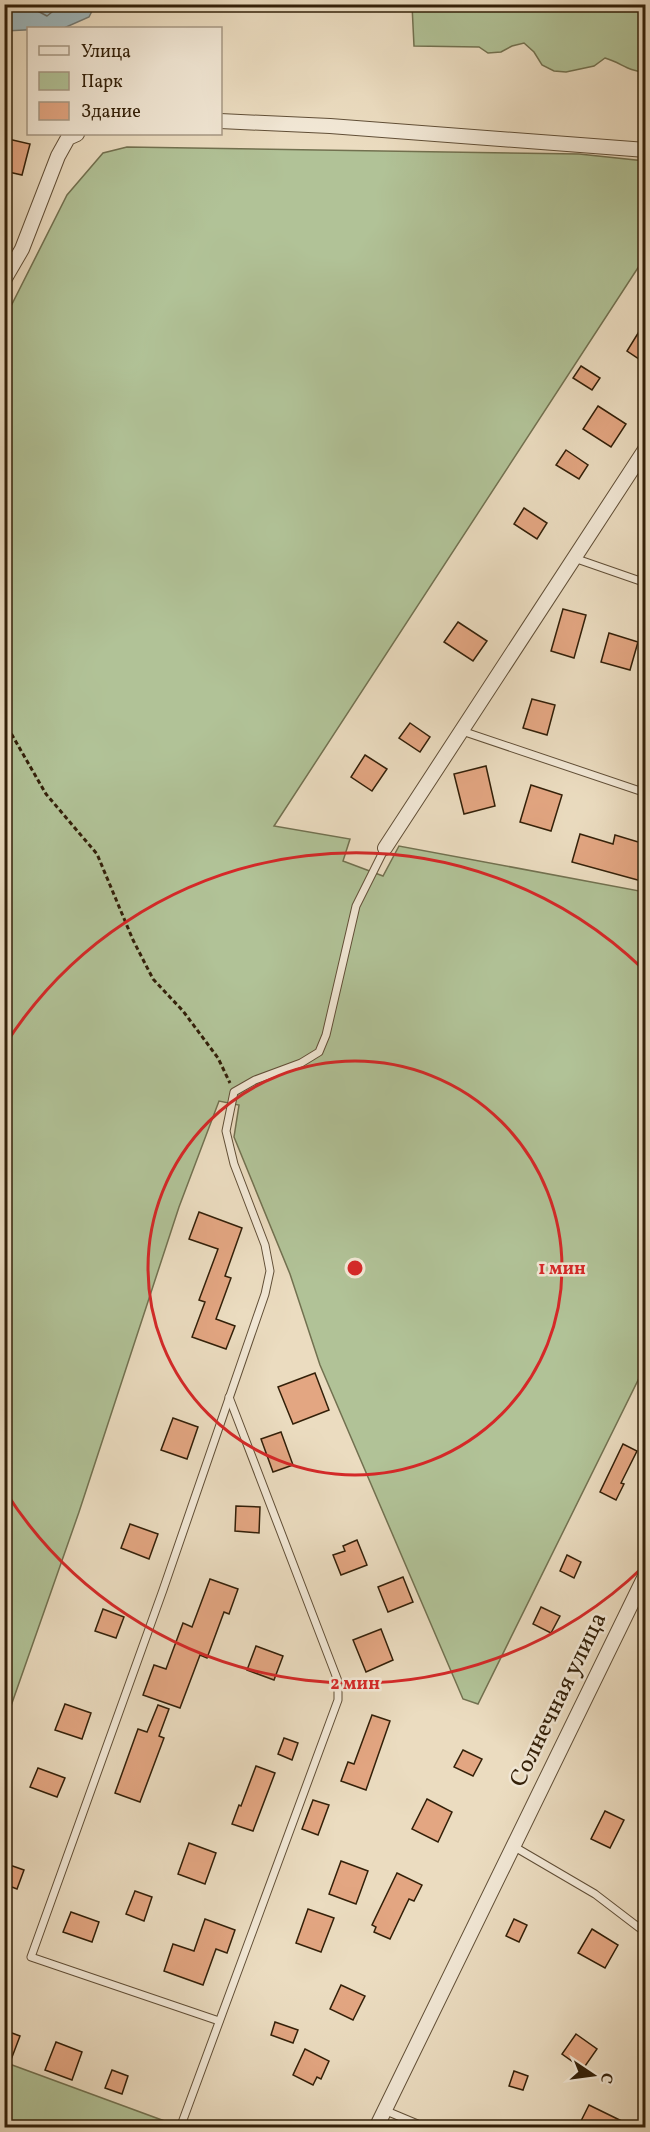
<svg xmlns="http://www.w3.org/2000/svg" width="650" height="2132" viewBox="0 0 650 2132" font-family="Vollkorn,serif">
<style>
.green{fill:#b1c297;stroke:#727150;stroke-width:1.5}
.water{fill:#9eb8be;stroke:#737b76;stroke-width:1.5}
.lines{fill:none;stroke-linecap:round;stroke-linejoin:round}
.shore{stroke:#686c64;stroke-width:1.5}
.building{fill:#e3a682;stroke:#332009;stroke-width:1.5}
.lane-casing{stroke:#614f37;stroke-width:9}
.street-casing{stroke:#614f37;stroke-width:16}
.path{stroke:#332009;stroke-width:3;stroke-dasharray:4.5 3;stroke-linecap:butt}
.lane{stroke:#f2e8d6;stroke-width:7}
.street{stroke:#f2e8d6;stroke-width:14}
.ring{fill:none;stroke:#d62828;stroke-width:3}
.labels{text-anchor:middle;dominant-baseline:central;stroke-width:5;stroke-linejoin:round;paint-order:stroke}
.street-label{font-size:24px;fill:#332009;stroke:#f2e8d6}
.centre{fill:#d62828;stroke:#f2e8d6;stroke-width:3}
.ring-label{font-size:18px;text-anchor:middle;font-weight:bold;fill:#d62828;stroke:#f2e8d6;stroke-width:5;stroke-linejoin:round;paint-order:stroke}
</style>
<rect width="100%" height="100%" fill="#ebdcc0"/>
<filter id="stains"><feTurbulence type="fractalNoise" baseFrequency=".00333" numOctaves="4"/><feColorMatrix values="0 0 0 0 .2 0 0 0 0 .09 0 0 0 0 .02 0 0 0 .5 -.17"/></filter>
<radialGradient id="worn" r=".72"><stop offset=".6" stop-color="#630" stop-opacity="0"/><stop offset="1" stop-color="#630" stop-opacity=".3"/></radialGradient>
<!-- green -->
<g class="green">
<path d="M412 5H645V72C627 71 622 63 605 58L594 66 566 72 554 71 542 65 534 52 524 43 512 46 501 52 488 53 479 47 414 46Z"/>
<path d="M127 147 579 154 645 161V257L274 826 350 839 343 861 383 876 399 846 645 892V1366L478 1704 463 1699 320 1365 290 1274 234 1137 239 1105 219 1101 179 1207 79 1512 5 1723V318L67 195 103 153Z"/>
<path d="M4 2062 170 2123 168 2127H5Z"/>
</g>
<!-- water -->
<path class="water" d="M4 5 5 4 95 5 89 17 64 28 5 31Z"/>
<g class="lines">
<!-- shore -->
<path class="shore" d="M4 8H32L47 16 62 4"/>
</g>
<!-- building -->
<g class="building">
<path d="M4 138 30 144 22 175 4 171Z"/>
<path d="M645 322V363L627 351Z"/>
<path d="M581 366 600 378 592 390 573 378Z"/>
<path d="M598 406 626 424 611 447 583 429Z"/>
<path d="M566 450 588 465 579 479 556 465Z"/>
<path d="M524 508 547 523 537 539 514 524Z"/>
<path d="M563 609 586 615 574 658 551 651Z"/>
<path d="M458 622 487 641 473 661 444 642Z"/>
<path d="M609 633 638 642 630 670 601 662Z"/>
<path d="M532 699 555 705 547 735 523 728Z"/>
<path d="M410 723 430 737 420 752 399 738Z"/>
<path d="M365 755 387 769 372 791 351 777Z"/>
<path d="M486 766 495 806 464 814 454 774Z"/>
<path d="M531 785 562 795 551 831 520 822Z"/>
<path d="M580 834 613 844 615 835 645 844V882L572 862Z"/>
<path d="M199 1212 242 1228 225 1276 231 1278 216 1319 235 1326 226 1349 192 1337 205 1302 199 1300 218 1249 189 1239Z"/>
<path d="M315 1373 329 1410 293 1424 278 1387Z"/>
<path d="M173 1418 198 1427 187 1459 161 1450Z"/>
<path d="M281 1432 293 1465 273 1472 261 1439Z"/>
<path d="M623 1444 637 1451 621 1483 624 1484 616 1500 600 1492Z"/>
<path d="M236 1506 260 1507 259 1533 235 1531Z"/>
<path d="M130 1524 158 1534 149 1559 121 1548Z"/>
<path d="M357 1540 367 1565 341 1575 333 1555 345 1551 343 1546Z"/>
<path d="M567 1555 581 1562 574 1578 560 1571Z"/>
<path d="M403 1577 413 1602 388 1612 378 1587Z"/>
<path d="M210 1579 238 1589 229 1614 224 1612 207 1658 200 1655 180 1708 143 1695 154 1665 166 1669 183 1623 192 1627Z"/>
<path d="M541 1607 560 1616 551 1633 533 1624Z"/>
<path d="M103 1609 124 1617 116 1638 95 1631Z"/>
<path d="M381 1629 393 1660 366 1672 353 1640Z"/>
<path d="M256 1646 283 1656 274 1680 247 1670Z"/>
<path d="M65 1704 91 1713 82 1739 55 1730Z"/>
<path d="M158 1705 169 1709 159 1736 164 1738 140 1802 115 1793 138 1729 147 1732Z"/>
<path d="M372 1715 390 1721 366 1790 341 1781 348 1762 354 1764Z"/>
<path d="M284 1738 298 1743 292 1760 278 1754Z"/>
<path d="M463 1750 482 1759 473 1776 454 1767Z"/>
<path d="M256 1766 275 1773 253 1831 232 1824 239 1805 241 1806Z"/>
<path d="M38 1768 65 1778 57 1797 30 1787Z"/>
<path d="M427 1799 452 1812 438 1842 412 1829Z"/>
<path d="M313 1800 329 1805 318 1835 302 1829Z"/>
<path d="M605 1811 624 1820 610 1848 591 1839Z"/>
<path d="M189 1843 216 1853 205 1884 178 1874Z"/>
<path d="M341 1861 368 1871 356 1904 329 1894Z"/>
<path d="M4 1863 24 1870 17 1889 4 1884Z"/>
<path d="M397 1873 422 1885 414 1901 409 1899 390 1939 374 1932 376 1927 372 1925Z"/>
<path d="M135 1891 152 1897 144 1921 126 1914Z"/>
<path d="M308 1909 334 1918 321 1952 296 1943Z"/>
<path d="M71 1912 99 1922 92 1942 63 1932Z"/>
<path d="M205 1919 235 1930 227 1953 216 1949 203 1985 164 1971 173 1944 194 1951Z"/>
<path d="M514 1919 527 1925 519 1942 506 1936Z"/>
<path d="M592 1929 618 1945 605 1968 578 1953Z"/>
<path d="M341 1985 365 1996 353 2020 330 2009Z"/>
<path d="M275 2022 298 2030 293 2043 271 2035Z"/>
<path d="M4 2030 20 2036 6 2073 4 2072Z"/>
<path d="M576 2034 597 2049 583 2069 562 2054Z"/>
<path d="M56 2042 82 2052 72 2080 45 2070Z"/>
<path d="M305 2049 329 2061 321 2079 317 2077 313 2085 293 2075Z"/>
<path d="M112 2070 128 2076 122 2094 105 2088Z"/>
<path d="M514 2071 528 2076 523 2090 509 2086Z"/>
<path d="M589 2105 634 2127H578Z"/>
</g>
<g class="lines">
<!-- lane casing -->
<g class="lane-casing">
<g id="lane">
<path d="M574 558 646 583"/>
<path d="M462 731 646 793"/>
<path d="M513 1846 595 1894 646 1933"/>
<path d="M219 2021 31 1957 163 1590 265 1294 270 1271 265 1245 234 1164 226 1131 234 1092 255 1080 301 1063 319 1052 326 1035 356 906 385 848"/>
<path d="M384 2110 427 2128"/>
<path d="M180 2128 338 1700V1681L229 1397"/>
</g>
</g>
<!-- street casing -->
<g class="street-casing">
<g id="street">
<path d="M220 121 330 126 646 150"/>
<path d="M4 280 22 249 58 156 68 138 77 134"/>
<path d="M385 848 646 448"/>
<path d="M376 2128 646 1574"/>
</g>
</g>
<!-- path -->
<path class="path" d="M4 721 46 794 97 854 133 940 153 979 183 1011 218 1058 230 1083"/>
<!-- lane -->
<use href="#lane" class="lane"/>
<!-- street -->
<use href="#street" class="street"/>
</g>
<!-- distance rings -->
<g class="ring">
<circle cx="355" cy="1268" r="207"/>
<path d="M643 1567A415 415 0 0 1 5 1491M5 1045A415 415 0 0 1 643 969"/>
</g>
<g class="labels">
<!-- street labels -->
<g class="street-label">
<text transform="translate(559 1700) rotate(-64)">Солнечная улица</text>
</g>
</g>
<circle cx="355" cy="1268" r="9" class="centre"/>
<g class="ring-label">
<text x="562" y="1274">1 мин</text>
<text x="355" y="1689">2 мин</text>
</g>
<!-- margin -->
<rect width="650" height="2132" fill="none" stroke="#ebdcc0" stroke-width="24"/>
<rect x="6" y="6" width="638" height="2120" fill="none" stroke="#332009" stroke-width="3"/>
<rect x="12" y="12" width="626" height="2108" fill="none" stroke="#332009" stroke-width="1.5"/>
<!-- legend -->
<rect x="27" y="27" width="195" height="108" fill="#f2e8d6" stroke="#a69884" stroke-width="1.5"/>
<rect x="39" y="46" width="30" height="9" fill="#f2e8d6" stroke="#a69884" stroke-width="1.5"/>
<text x="81" y="57" font-size="18" fill="#332009">Улица</text>
<rect x="39" y="72" width="30" height="18" fill="#b1c297" stroke="#a69884" stroke-width="1.5"/>
<text x="81" y="87" font-size="18" fill="#332009">Парк</text>
<rect x="39" y="102" width="30" height="18" fill="#e3a682" stroke="#a69884" stroke-width="1.5"/>
<text x="81" y="117" font-size="18" fill="#332009">Здание</text>
<!-- north arrow -->
<g transform="translate(593 2075) rotate(103)" stroke="#f2e8d6" stroke-width="4.5" paint-order="stroke">
<path d="M0-4.5L10 22L0 15L-10 22Z" fill="#332009"/>
<text y="-9" font-size="16" font-weight="bold" text-anchor="middle" fill="#332009">С</text>
</g>
<rect width="100%" height="100%" filter="url(#stains)"/>
<rect width="100%" height="100%" fill="url(#worn)"/>
</svg>
